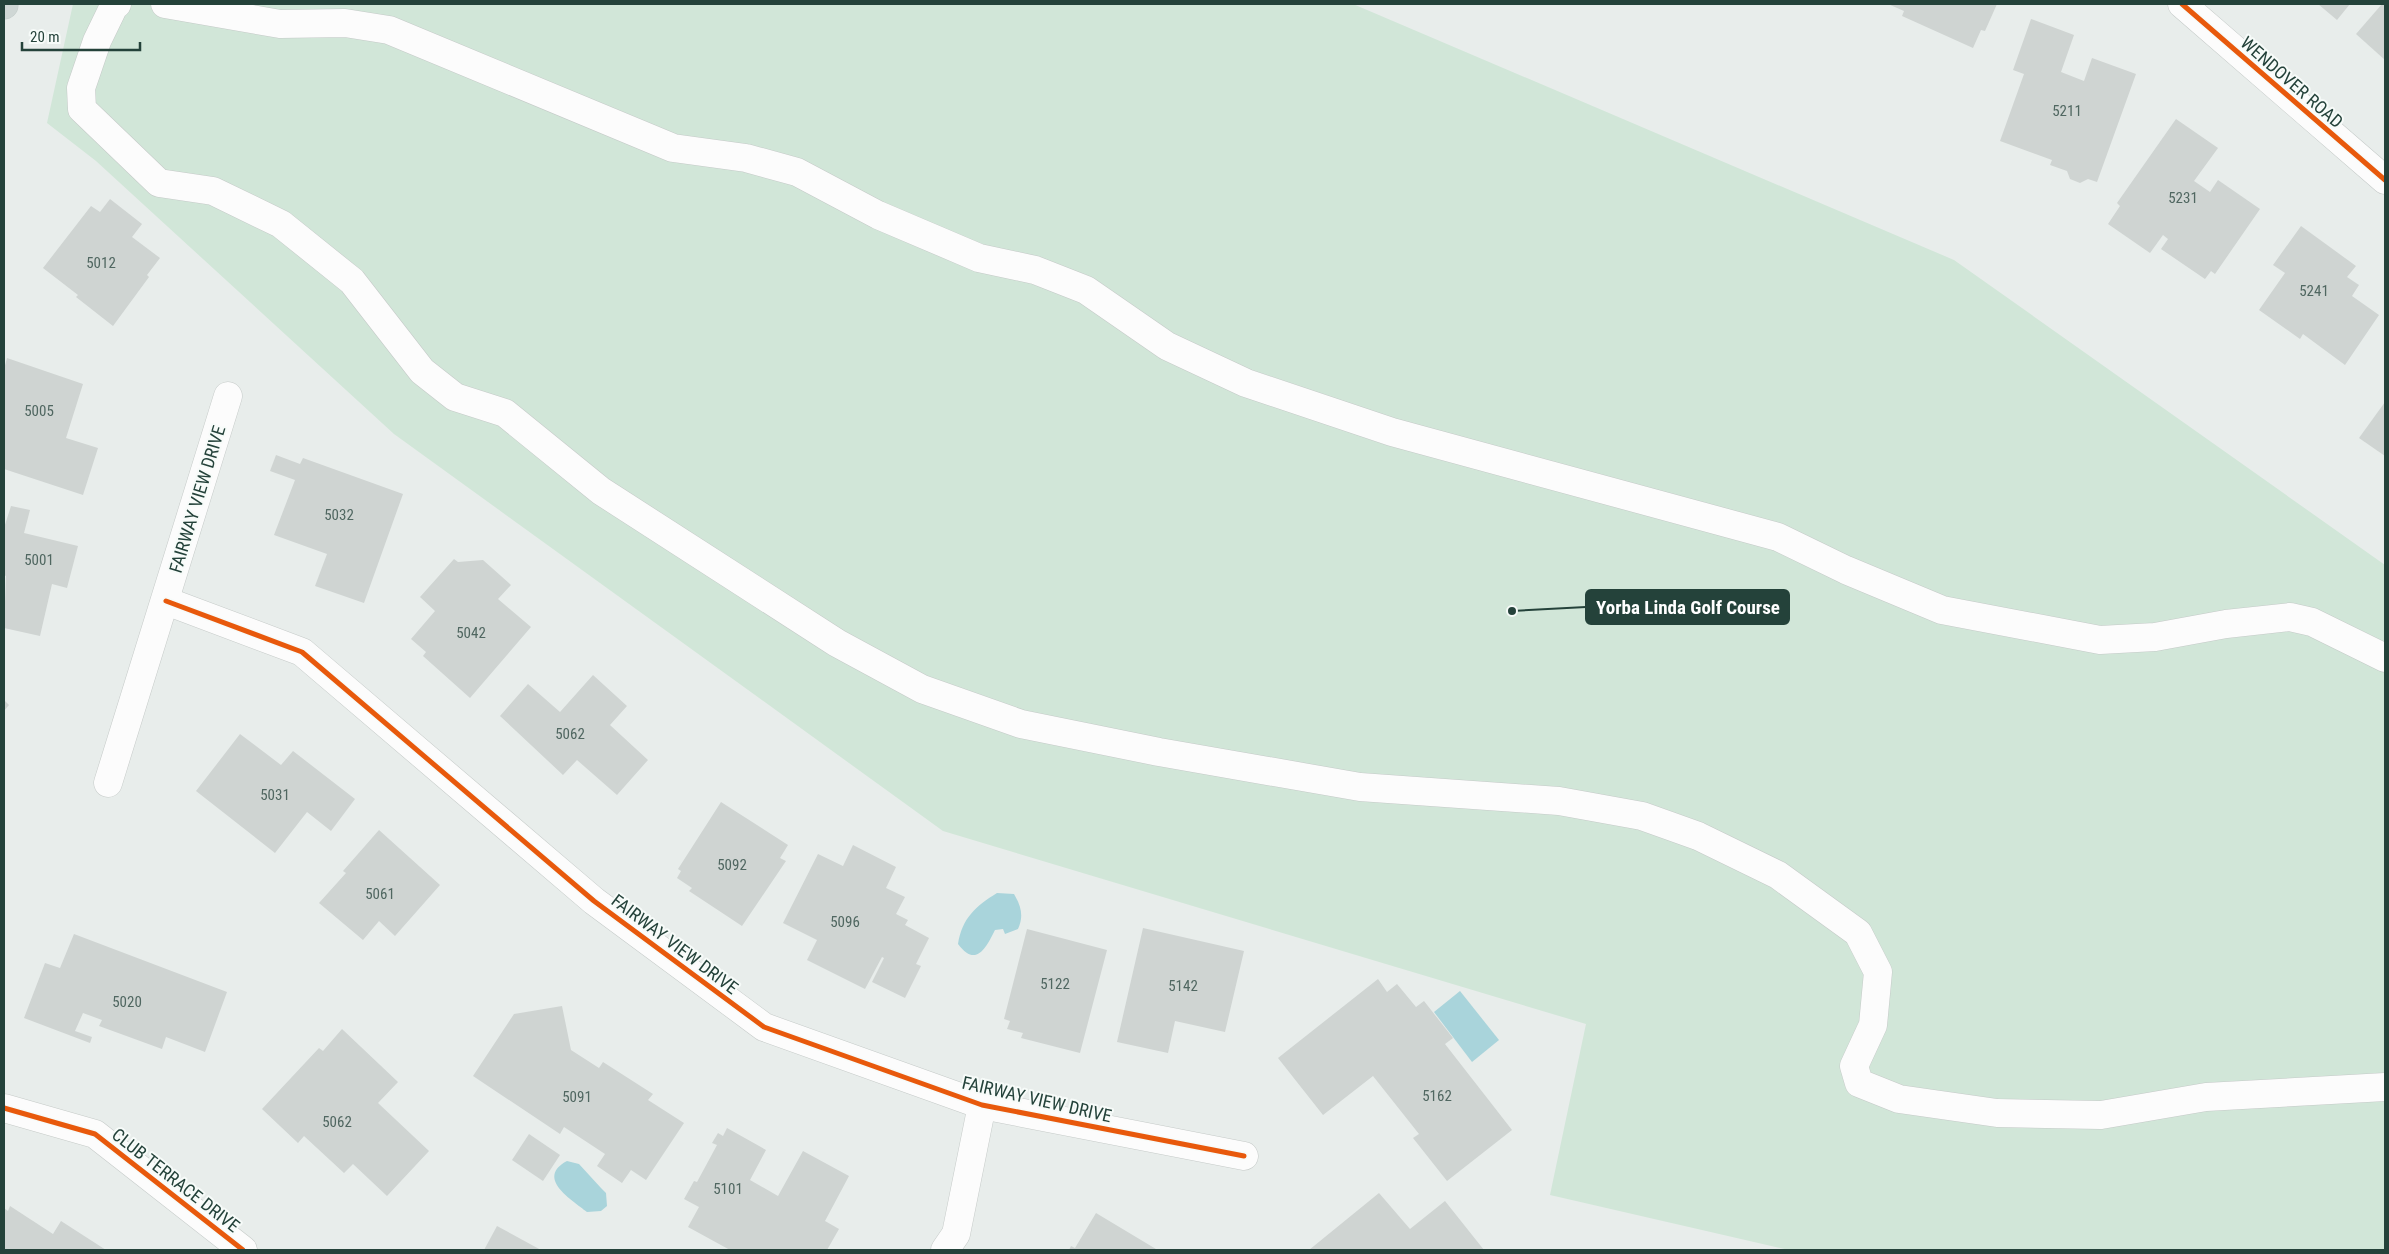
<svg xmlns="http://www.w3.org/2000/svg" width="2389" height="1254" viewBox="0 0 2389 1254" font-family="'Roboto Condensed',sans-serif">
<style>
.green{fill:#d1e6d8}
.water{fill:#a9d4db}
.building{fill:#cfd4d2}
.lines{fill:none;stroke-linecap:round;stroke-linejoin:round}
.minor-casing{stroke:#c5cac8;stroke-width:29}
.major-casing{stroke:#c3ccc9;stroke-width:29}
.minor{stroke:#fcfcfc;stroke-width:28}
.major{stroke:#cfd7d5;stroke-width:28}
.cycleway-casing{stroke:#f7fbf9;stroke-width:8}
.cycleway{stroke:#e8590c;stroke-width:5}
.labels{text-anchor:middle;dominant-baseline:central;stroke-width:4;stroke-linejoin:round;paint-order:stroke}
.number-label{font-size:15px;fill:#506761}
.street-label{font-size:18px;fill:#24423a;stroke:#f7fbf9}
.leader{fill:none;stroke:#24423a;stroke-width:2}
.callout-dot{fill:#24423a;stroke:#f7fbf9;stroke-width:2}
.callout{fill:#24423a;stroke:#24423a;stroke-width:2}
.callout-label{font-size:19px;text-anchor:middle;font-weight:bold;fill:#fff}
</style>
<rect width="100%" height="100%" fill="#e8edeb"/>
<!-- green -->
<path class="green" d="M73 4H1353L1954 260 2385 565V1250H1789L1550 1195 1586 1024 943 831 394 434 96 161 47 123Z"/>
<!-- water -->
<g class="water">
<path d="M997 893 1014 894C1021 906 1024 916 1018 929L1005 934 1003 929 995 930C986 948 976 968 958 944 962 918 976 906 997 893Z"/>
<path d="M1460 991 1499 1040 1472 1062 1434 1012Z"/>
<path d="M567 1161 579 1164 601 1188 606 1193 607 1206 601 1211 587 1212C572 1200 535 1178 567 1161Z"/>
</g>
<!-- building -->
<g class="building">
<path d="M1888 4H1997L1985 31 1981 30 1973 48 1902 16 1904 11Z"/>
<path d="M2318 4H2350L2337 20Z"/>
<path d="M2382 4H2385V60L2356 34Z"/>
<path d="M2031 19 2074 35 2061 72 2084 81 2092 58 2136 74 2097 182 2088 179 2080 183 2070 179 2067 171 2050 165 2052 160 2000 141 2024 74 2013 70Z"/>
<path d="M2176 119 2218 148 2194 181 2210 192 2218 180 2260 209 2215 274 2211 271 2205 279 2161 249 2168 239 2163 235 2150 253 2108 224 2120 206 2117 203Z"/>
<path d="M110 199 142 224 132 237 160 258 147 275 149 277 113 326 76 297 78 295 43 268 91 206 100 212Z"/>
<path d="M2301 226 2356 266 2347 277 2359 285 2352 296 2379 315 2345 365 2303 334 2300 339 2259 310 2285 273 2273 265Z"/>
<path d="M7 358 83 384 66 438 98 448 83 495 4 469V369Z"/>
<path d="M2385 402V456L2359 438Z"/>
<path d="M276 455 300 464 303 458 403 494 364 603 315 586 327 554 274 535 295 480 270 471Z"/>
<path d="M11 506 30 510 24 533 78 546 67 588 52 584 40 636 4 628 6 576 4 575V528Z"/>
<path d="M454 559 458 562 483 560 511 585 498 599 531 627 470 698 423 656 426 652 411 639 435 611 420 597Z"/>
<path d="M593 675 627 706 610 725 648 760 617 795 577 760 563 775 500 716 528 684 560 712Z"/>
<path d="M4 700 9 705 4 711Z"/>
<path d="M240 734 281 765 293 751 355 799 331 831 307 812 275 853 196 791Z"/>
<path d="M721 802 788 845 780 858 786 861 742 926 689 891 692 888 677 878 681 871 678 869Z"/>
<path d="M379 830 440 885 395 936 379 921 363 940 319 903 346 873 343 871Z"/>
<path d="M853 845 896 867 886 888 905 897 896 914 908 920 905 925 929 938 916 964 921 966 905 998 872 982 884 958 882 957 865 989 807 960 817 940 783 923 818 854 843 866Z"/>
<path d="M1143 928 1244 951 1225 1032 1175 1021 1168 1053 1117 1042Z"/>
<path d="M1027 929 1107 950 1080 1053 1021 1038 1023 1033 1007 1029 1010 1021 1004 1019Z"/>
<path d="M74 934 227 992 205 1052 166 1037 162 1049 99 1026 102 1020 83 1013 75 1031 92 1037 90 1043 24 1018 45 963 60 968Z"/>
<path d="M1378 979 1387 992 1397 984 1416 1007 1424 1001 1453 1038 1445 1044 1512 1130 1447 1181 1413 1138 1419 1134 1373 1076 1323 1115 1278 1058Z"/>
<path d="M562 1006 571 1050 599 1068 603 1062 653 1094 648 1100 684 1123 646 1180 631 1170 622 1183 597 1166 605 1154 564 1127 560 1134 473 1076 514 1014Z"/>
<path d="M342 1029 398 1082 378 1103 429 1151 387 1196 353 1164 344 1173 304 1136 298 1143 262 1109 319 1048 323 1051Z"/>
<path d="M727 1128 766 1150 750 1180 778 1196 803 1151 849 1176 825 1221 839 1229 827 1250H730L688 1227 699 1207 684 1199 694 1181 697 1182 717 1145 712 1143 718 1133 723 1136Z"/>
<path d="M529 1134 560 1155 543 1181 512 1160Z"/>
<path d="M1379 1193 1410 1229 1445 1201 1484 1250H1309Z"/>
<path d="M10 1206 53 1234 61 1221 106 1250H4V1208L8 1211Z"/>
<path d="M1096 1213 1156 1249 1155 1250H1069L1071 1246 1075 1248Z"/>
<path d="M497 1226 541 1250H484Z"/>
</g>
<g class="lines">
<!-- minor casing -->
<g class="minor-casing">
<g id="minor">
<path d="M117 4 114 6 97 41 81 88 82 109 159 183 213 191 281 224 352 281 422 371 455 397 505 413 601 491 837 643 922 689 1021 724 1159 752 1360 787 1559 801 1642 816 1698 836 1778 875 1858 933 1878 972 1873 1025 1854 1066 1859 1083 1899 1099 1997 1113 2101 1115 2206 1097 2385 1087"/>
<path d="M165 4 280 24 345 23 389 30 673 148 746 158 797 172 878 215 979 258 1035 270 1086 290 1167 346 1246 383 1392 432 1778 537 1846 570 1942 610 2100 640 2155 637 2226 624 2290 617 2312 622 2385 658"/>
<path d="M2182 4 2385 180"/>
<path d="M166 601 302 652 594 901 764 1027 982 1105 1244 1156"/>
<path d="M108 783 228 396"/>
<path d="M4 1108 95 1134 243 1250"/>
<path d="M945 1250 956 1234 982 1105"/>
</g>
</g>
<!-- major casing -->
<g class="major-casing">
<path id="major" d="M4 5V4"/>
</g>
<!-- minor -->
<use href="#minor" class="minor"/>
<!-- major -->
<use href="#major" class="major"/>
<!-- cycleway casing -->
<g class="cycleway-casing">
<g id="cycleway">
<path d="M2182 4 2385 180"/>
<path d="M166 601 302 652 594 901 764 1027 982 1105 1244 1156"/>
<path d="M4 1108 95 1134 243 1250"/>
</g>
</g>
<!-- cycleway -->
<use href="#cycleway" class="cycleway"/>
</g>
<g class="labels">
<!-- number labels -->
<g class="number-label">
<text x="2067" y="111">5211</text>
<text x="2183" y="198">5231</text>
<text x="101" y="263">5012</text>
<text x="2314" y="291">5241</text>
<text x="39" y="411">5005</text>
<text x="339" y="515">5032</text>
<text x="39" y="560">5001</text>
<text x="471" y="633">5042</text>
<text x="570" y="734">5062</text>
<text x="275" y="795">5031</text>
<text x="732" y="865">5092</text>
<text x="380" y="894">5061</text>
<text x="845" y="922">5096</text>
<text x="1055" y="984">5122</text>
<text x="1183" y="986">5142</text>
<text x="127" y="1002">5020</text>
<text x="1437" y="1096">5162</text>
<text x="577" y="1097">5091</text>
<text x="337" y="1122">5062</text>
<text x="728" y="1189">5101</text>
</g>
<!-- street labels -->
<g class="street-label">
<text transform="translate(2292 82) rotate(41)">WENDOVER ROAD</text>
<text transform="translate(197 499) rotate(-73)">FAIRWAY VIEW DRIVE</text>
<text transform="translate(675 944) rotate(37)">FAIRWAY VIEW DRIVE</text>
<text transform="translate(1037 1099) rotate(13)">FAIRWAY VIEW DRIVE</text>
<text transform="translate(176 1180) rotate(38)">CLUB TERRACE DRIVE</text>
</g>
</g>
<!-- callouts -->
<path class="leader" d="M1512 611L1586 607"/>
<circle class="callout-dot" cx="1512" cy="611" r="5"/>
<rect class="callout" x="1586" y="590" width="203" height="34" rx="5"/>
<g class="callout-label">
<text x="1688" y="614">Yorba Linda Golf Course</text>
</g>
<!-- border -->
<rect width="2389" height="1254" fill="none" stroke="#24423a" stroke-width="10"/>
<!-- scale -->
<path d="M22 42v8h118v-8" fill="none" stroke="#24423a" stroke-width="2.5"/>
<text x="30" y="42" font-size="15" fill="#24423a" stroke="#f7fbf9" stroke-width="4" paint-order="stroke">20 m</text>
</svg>
